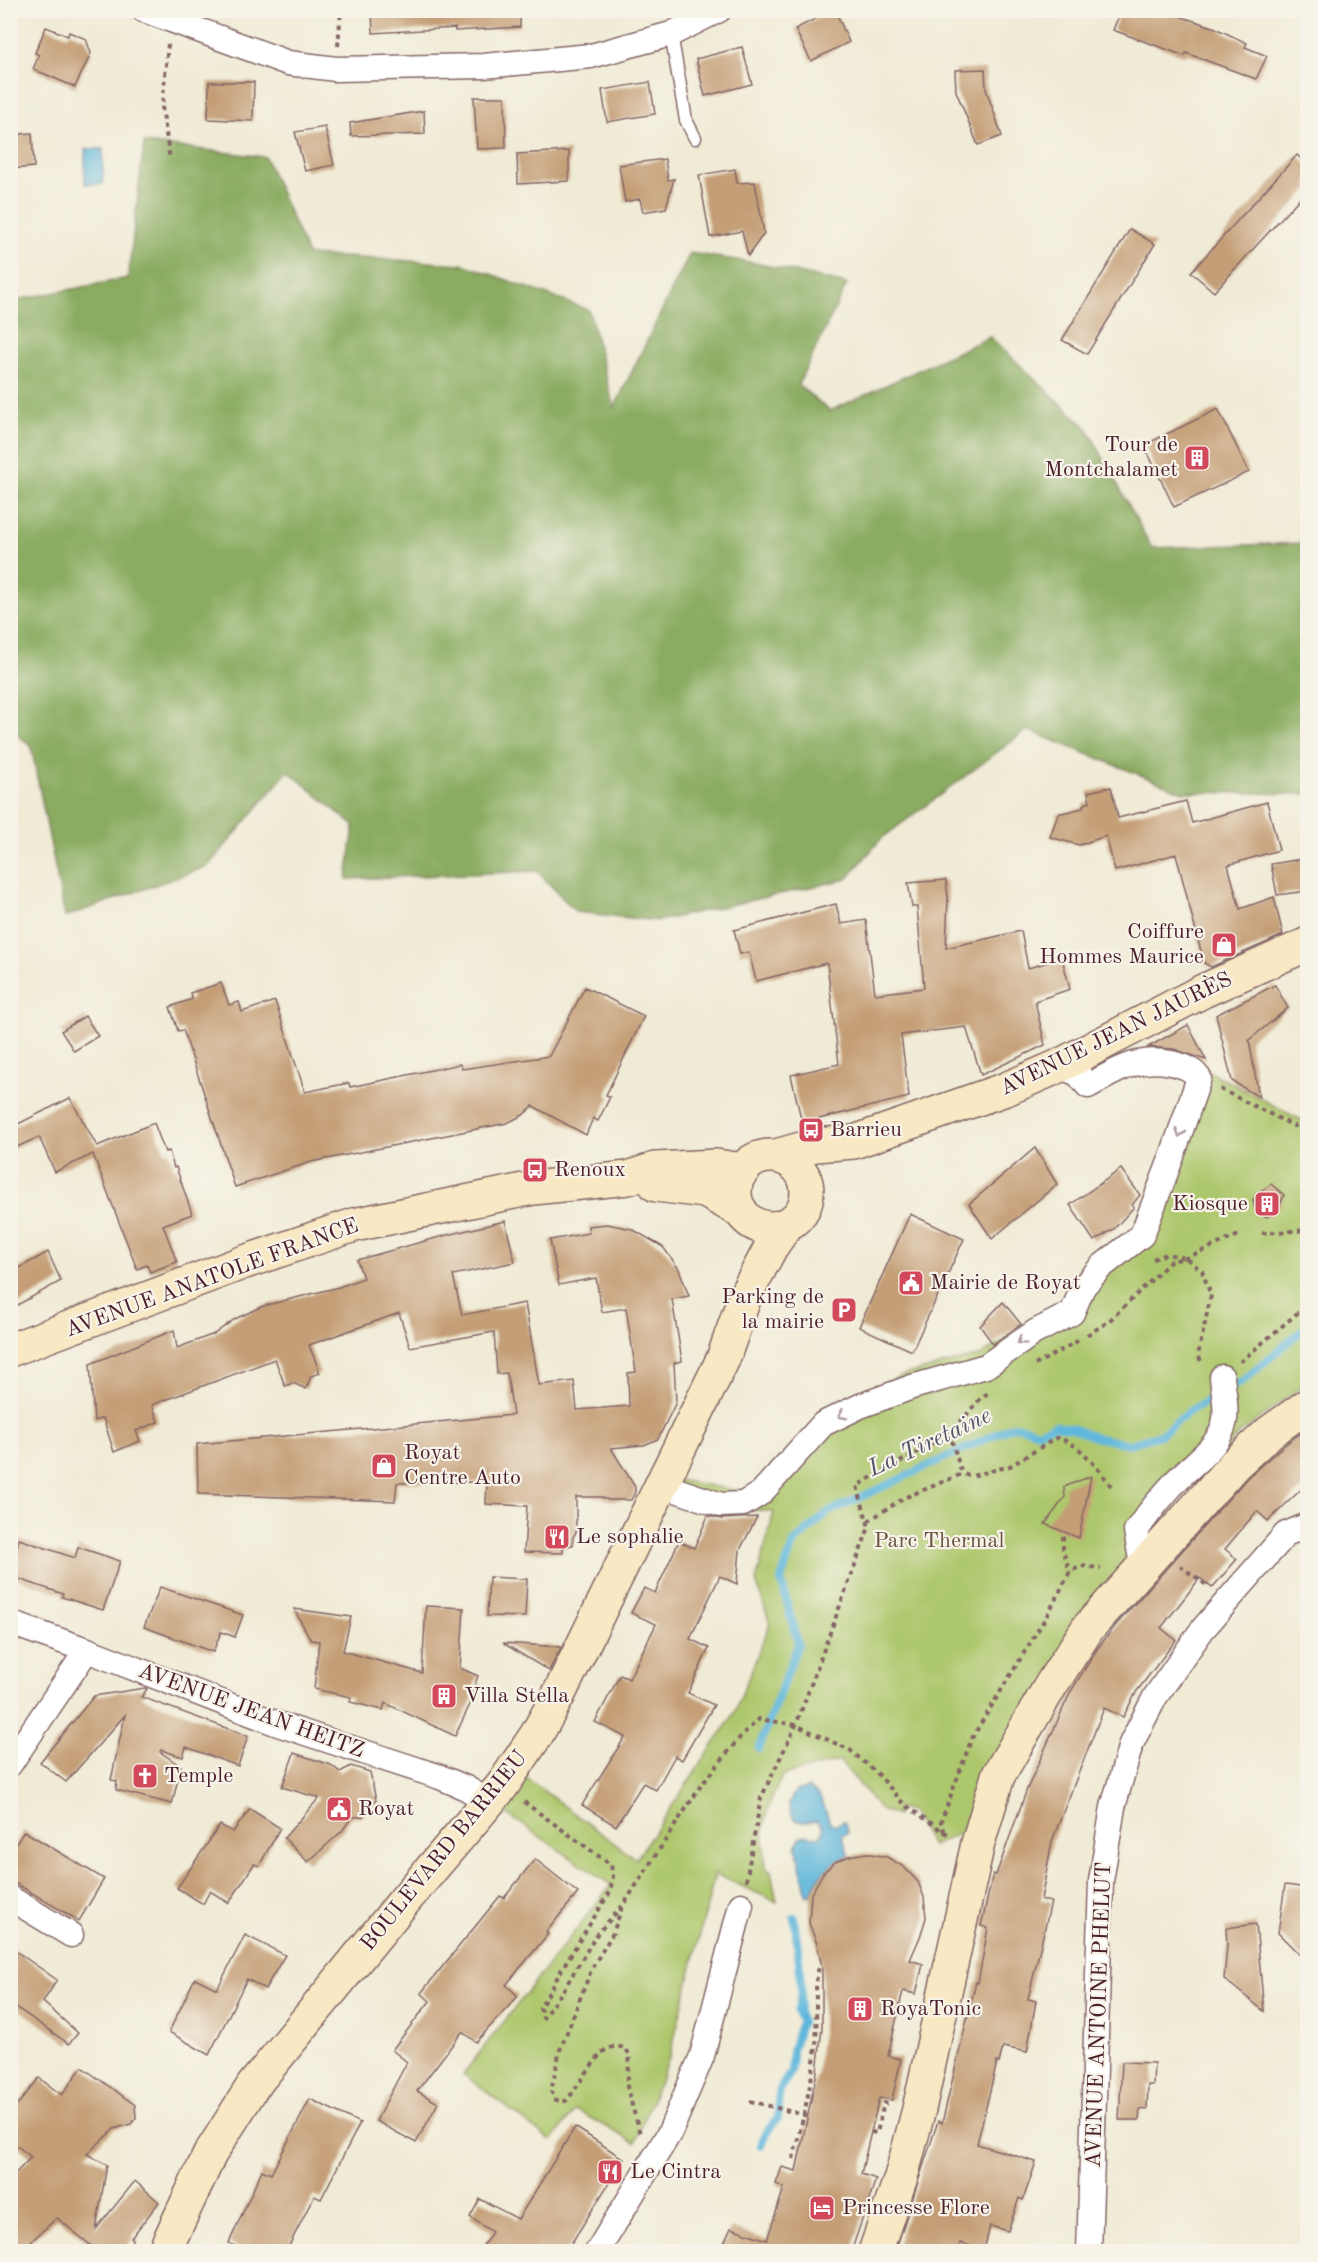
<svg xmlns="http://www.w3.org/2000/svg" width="1318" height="2262" viewBox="0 0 1318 2262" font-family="'Old Standard TT',serif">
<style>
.green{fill:#adc76c;stroke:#7c734c;stroke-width:1.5}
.forest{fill:#8aac60;stroke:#6a6646;stroke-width:1.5}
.water{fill:#5fb7dc;stroke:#546b84;stroke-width:1.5}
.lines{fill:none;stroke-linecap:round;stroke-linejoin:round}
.stream{stroke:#5fb7dc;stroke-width:8}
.building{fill:#c49e76}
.service-casing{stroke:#846666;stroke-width:15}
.minor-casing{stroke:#846666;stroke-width:27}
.secondary-casing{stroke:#846666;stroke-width:36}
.path{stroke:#846666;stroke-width:4;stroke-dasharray:4.5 4.5;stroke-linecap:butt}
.service{stroke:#fff;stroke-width:12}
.minor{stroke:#fff;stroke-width:24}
.secondary{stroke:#f8e8c3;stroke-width:33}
.oneway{stroke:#ae9aa0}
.labels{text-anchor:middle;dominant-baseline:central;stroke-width:4.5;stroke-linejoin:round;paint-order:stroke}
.poi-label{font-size:22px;fill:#4a1f2b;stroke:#f7f3e8;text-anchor:start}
.street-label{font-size:22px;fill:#4a1f2b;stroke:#f7f3e8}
.park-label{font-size:22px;fill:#68513e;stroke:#f7f3e8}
.water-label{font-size:24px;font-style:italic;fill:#515469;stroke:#f7f3e8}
</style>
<rect width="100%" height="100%" fill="#f7f3e8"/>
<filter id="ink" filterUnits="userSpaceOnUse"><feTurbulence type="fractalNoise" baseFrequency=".0167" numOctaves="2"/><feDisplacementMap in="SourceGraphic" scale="12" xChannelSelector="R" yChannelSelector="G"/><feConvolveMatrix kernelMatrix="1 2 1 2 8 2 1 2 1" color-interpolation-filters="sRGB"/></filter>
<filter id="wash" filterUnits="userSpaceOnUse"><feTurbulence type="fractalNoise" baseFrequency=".008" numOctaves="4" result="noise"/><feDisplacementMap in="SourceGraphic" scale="24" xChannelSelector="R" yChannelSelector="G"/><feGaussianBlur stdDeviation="1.35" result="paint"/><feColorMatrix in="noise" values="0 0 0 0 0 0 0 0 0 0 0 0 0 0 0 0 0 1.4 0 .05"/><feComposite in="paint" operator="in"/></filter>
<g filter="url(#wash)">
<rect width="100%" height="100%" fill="#f0ebd5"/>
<!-- green -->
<path class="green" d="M1208 1071 1307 1123V1382L1237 1436 1140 1538 1029 1707 967 1830 932 1846 911 1811 898 1808 897 1816 880 1809 840 1761 783 1775C763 1813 761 1826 766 1868L771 1872 777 1902 715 1874 670 2055 635 2143 576 2110 551 2141 463 2074 611 1885 489 1802 514 1769 636 1859 733 1716 770 1624 756 1581 774 1512 654 1499 665 1478 747 1492 826 1412 900 1376 982 1355 1062 1303 1080 1267 1137 1229Z"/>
<!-- forest -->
<path class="forest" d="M144 143 265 157 308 255 463 264 589 310 614 408 690 253 755 263 847 284 798 385 830 411 990 337 1087 428 1152 548 1307 543V794L1183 792 1027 730 881 839 847 879 658 921 576 912 537 871 347 879 354 826 288 771 208 866 65 917 31 746 11 730V301L128 278Z"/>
<!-- water -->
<g class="water">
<rect x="85" y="149" width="18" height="35"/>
<path d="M808 1788C824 1795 824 1809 830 1823L836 1825 844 1821 848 1833 842 1835 849 1856C830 1862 817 1876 811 1894L807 1896 796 1846C802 1830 806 1837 819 1837L822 1834 823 1827 817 1820C800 1825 789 1821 789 1802L796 1791Z"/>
</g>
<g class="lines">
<!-- stream -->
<g class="stream">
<path d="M759 1748 798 1644 781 1580 793 1544 827 1513 1013 1426 1027 1428 1038 1432 1055 1425 1072 1428 1094 1437 1129 1444 1160 1435 1191 1410 1244 1380 1308 1325"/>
<path d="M761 2146 765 2134 778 2118 779 2090 791 2072 792 2051 799 2027 802 2022 797 2011C806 2000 796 1934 794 1917"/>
</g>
</g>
<g id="blocks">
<!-- building -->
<g class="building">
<path d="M372 10H520V27L455 31V28L373 33Z"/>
<path d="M833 10H835L849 42 811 61 795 29Z"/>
<path d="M1121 10H1160L1213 27 1247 43 1245 47 1267 56 1256 79 1186 53 1185 56 1113 30Z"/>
<path d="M46 27 68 36 69 32 86 39 91 53 75 87 33 69 39 55 35 53Z"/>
<path d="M742 47 752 84 705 96 696 59Z"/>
<path d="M985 69 986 89 1002 136 978 145 956 91 955 70Z"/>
<path d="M209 82H254L253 121 208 119Z"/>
<path d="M650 82 655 114 607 122 602 90Z"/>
<path d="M474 97H505L506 148 477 149Z"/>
<path d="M424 111 425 134 351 136 350 123Z"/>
<path d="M325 127 334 165 305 171 295 132Z"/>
<path d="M32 133 34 167 10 169V135Z"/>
<path d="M569 151V181L518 184 517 154Z"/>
<path d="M1297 155 1308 165V189L1214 292 1191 272Z"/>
<path d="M665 159 668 180 674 179 666 208 643 212 640 199 625 202 619 165Z"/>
<path d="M735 169 737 183 755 182 764 233 748 256 742 231 710 237 699 175Z"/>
<path d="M1130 229 1155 244 1087 354 1062 340Z"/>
<path d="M1218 409 1249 472 1174 507 1144 445Z"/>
<path d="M1111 787 1118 818 1186 801 1192 823 1267 802 1279 850 1228 865 1240 909 1274 897 1283 935 1211 967 1204 963 1176 854 1115 871 1106 836 1079 845 1050 837 1058 814 1083 808V805L1090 802 1088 792Z"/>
<path d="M1308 858V891L1277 895 1271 864Z"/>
<path d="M946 880 948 898 946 948 1021 931 1028 968 1062 958 1070 989 1035 1001 1045 1045 981 1075 966 1027 901 1035 909 1097 802 1123 791 1075 839 1064 827 963 756 981 749 952 740 954 734 930 836 904 841 924 866 920 875 994 924 988 917 907H912L908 883Z"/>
<path d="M221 983 229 1005 239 1002 242 1012 275 1001 305 1092 349 1083 350 1087 460 1064 462 1069 549 1056 585 987 644 1016 606 1095 610 1097 598 1121 593 1118 586 1135 533 1106 523 1115 507 1123 311 1162 235 1187 183 1030 178 1031 170 1007 192 999 190 993Z"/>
<path d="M1275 985 1288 1008 1249 1040 1259 1097 1232 1081 1216 1015Z"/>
<path d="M85 1016 98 1036 74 1051 61 1031Z"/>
<path d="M1188 1025 1206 1060 1174 1049 1148 1047Z"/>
<path d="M70 1098 97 1146 154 1123 165 1152 169 1151 174 1168 176 1167 192 1214 163 1225 177 1262 150 1272 147 1265 137 1269 93 1154 55 1172 39 1137 10 1150V1128Z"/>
<path d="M1035 1148 1057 1184 992 1239 969 1204Z"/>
<path d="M1121 1169 1140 1195 1132 1205 1134 1207 1114 1229 1094 1241 1070 1205Z"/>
<path d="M1271 1184 1284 1195 1279 1208 1267 1217 1260 1214 1255 1208 1253 1200 1257 1194Z"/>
<path d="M910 1214 964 1239 912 1351 859 1327Z"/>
<path d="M505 1221 515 1262 453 1275 462 1315 525 1303 539 1385 574 1381 577 1410 629 1406 628 1373 636 1372 626 1308 602 1312 596 1278 559 1285 550 1240 589 1233 588 1226 607 1224 632 1229 663 1247 679 1269 689 1296 672 1299 682 1361 674 1363 676 1402 658 1439 644 1445 611 1448 635 1487V1492L631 1500H608L601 1497H576V1532L573 1537V1545L563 1547V1553L524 1552 527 1506 486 1504 487 1482 397 1483 395 1501 198 1494 197 1444 513 1415 507 1373 497 1374 494 1332 410 1347 399 1313 309 1345 320 1373 311 1376 306 1389 293 1383 285 1386 275 1359 152 1405 158 1422 136 1431 140 1441 114 1452 103 1418 94 1421 90 1364 174 1330 177 1348 214 1334 235 1319 263 1306 339 1287 363 1278 357 1260 443 1236Z"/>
<path d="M48 1252 61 1281 10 1309V1273Z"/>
<path d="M1003 1302 1021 1324 993 1344 980 1326Z"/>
<path d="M1308 1428V1483L1268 1521 1257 1511 1225 1549 1237 1559 1212 1588 1200 1578 1161 1628 1176 1640 1137 1691 1123 1717 1104 1708 1052 1841 1041 1900 1051 1902 1028 1999 1036 2001 1027 2052 1003 2047 999 2063 997 2062 977 2144 1036 2162 1023 2200 1019 2198 1008 2231 990 2226 984 2250 960 2243 958 2252H895L938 2121 942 2123 976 1982 978 1983 988 1928 981 1926 993 1874 996 1875 1027 1789 1070 1693 1097 1649 1116 1625 1248 1477 1282 1447Z"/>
<path d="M1091 1476 1079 1538 1045 1524 1065 1497 1064 1487Z"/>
<path d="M708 1516 722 1519 757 1517 740 1550 737 1584 720 1576 690 1639 709 1648 688 1693 714 1705 682 1760 675 1756 656 1790 643 1783 616 1826 582 1805 625 1737 595 1722 620 1675 629 1679 656 1624 631 1613 644 1588 655 1593 679 1541 694 1548Z"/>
<path d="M19 1539 75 1558 78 1547 120 1561 103 1610 62 1597 63 1594 10 1576V1548L16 1550Z"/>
<path d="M489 1577 527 1579 525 1617 487 1616Z"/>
<path d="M160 1587 243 1615 235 1637 221 1632 213 1652 144 1627Z"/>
<path d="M426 1606 464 1608 460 1668 478 1676 471 1694 473 1698 455 1736 385 1703 383 1710 350 1702 351 1697 314 1689 319 1641 311 1640 294 1609 351 1617 343 1651 422 1673Z"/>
<path d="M503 1643 561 1647 549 1671Z"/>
<path d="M145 1688 147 1689 141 1697 248 1736 238 1766 186 1747 183 1757 161 1750 160 1752 181 1766 172 1804 116 1790 117 1781 111 1780 125 1715 66 1782 40 1762 94 1696Z"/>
<path d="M294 1753 331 1765 340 1772 351 1766 370 1772 376 1800 362 1817H352L342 1831 308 1862 284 1838 319 1798 282 1787Z"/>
<path d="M250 1809 280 1828 259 1866 254 1864 229 1903 210 1891 203 1904 177 1888 220 1825 233 1832Z"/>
<path d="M24 1831 104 1879 79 1921 10 1880V1853Z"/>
<path d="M866 1853 887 1857 904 1867 918 1882 924 1897 926 1918 920 1937 910 1960 923 1964 916 1994 903 1991 888 2056 901 2059 892 2100 879 2098 861 2174 876 2179 851 2252H720L731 2228 767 2240 784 2188 776 2184 782 2167 796 2171 817 2072 822 2028V1967L817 1944 809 1923 811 1894 823 1873 835 1862 849 1856Z"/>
<path d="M535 1859 578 1893 546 1932 548 1934 506 1985 518 1996 476 2042 462 2032 417 2091 438 2103 416 2143 376 2121 407 2062 392 2050 430 2001 421 1993 500 1896 504 1898Z"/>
<path d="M1285 1885 1308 1888V1963L1278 1933Z"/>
<path d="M1256 1924 1264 2011 1224 1979 1227 1946 1226 1928Z"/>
<path d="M245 1935 285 1955 265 1989 247 1979 209 2055 169 2032 195 1978 217 1989Z"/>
<path d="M10 1947 57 1980 43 2002 78 2033 69 2044 10 2003Z"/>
<path d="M1122 2062 1154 2063 1153 2085H1148L1147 2110 1140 2109 1139 2120H1119Z"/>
<path d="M82 2067 135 2105 136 2118 131 2124 114 2129 87 2154 107 2165 96 2229 135 2181 159 2202 131 2238 133 2239 124 2252H99L57 2218 19 2252H10V2179L31 2157 10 2140V2114L39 2078 62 2095Z"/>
<path d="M310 2099 360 2123 321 2199 314 2196 286 2252H246L229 2243 262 2170 271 2174Z"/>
<path d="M575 2127 624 2159 566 2252H479L492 2232 470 2217 480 2199 518 2219Z"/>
</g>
</g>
</g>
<g filter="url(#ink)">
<use href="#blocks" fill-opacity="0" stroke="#846666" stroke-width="1.5"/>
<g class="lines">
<!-- service casing -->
<g class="service-casing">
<path id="service" d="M671 34 686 120 695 138"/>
</g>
<!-- minor casing -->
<g class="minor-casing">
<g id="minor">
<path d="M144 10 288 63 336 69 483 66 591 56 671 34 719 10"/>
<path d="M661 1485 721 1505 743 1504 761 1493 823 1424 860 1406 912 1387 986 1366 1035 1332 1072 1313 1083 1287 1101 1267 1142 1235 1171 1159 1199 1078C1191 1068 1184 1066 1171 1063 1136 1056 1117 1071 1088 1086L1078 1074 1059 1066"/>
<path d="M1142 1565 1136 1531C1148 1513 1162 1496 1177 1480 1194 1462 1222 1445 1225 1419 1227 1405 1223 1390 1222 1377"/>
<path d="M10 1623 87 1650 278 1724 440 1777 466 1788 489 1802"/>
<path d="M10 1764 87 1650"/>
<path d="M10 1898 71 1935"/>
<path d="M597 2252 670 2132 702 2056 741 1905"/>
<path d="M1089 2252 1101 1881 1113 1807 1131 1744 1155 1697 1202 1630 1286 1534 1308 1525"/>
</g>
</g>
<!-- secondary casing -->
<g class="secondary-casing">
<g id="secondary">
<path d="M776 1156 815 1145 854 1142 1006 1089 1059 1066 1203 991 1308 944"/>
<circle cx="771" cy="1192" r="36"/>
<path d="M656 1185 705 1191 741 1211"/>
<path d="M10 1350 242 1263 354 1225 533 1188 628 1178 655 1169 716 1166 743 1170"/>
<path d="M164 2252 210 2154 253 2086 405 1900 502 1786 537 1734 558 1696 723 1359 745 1296 771 1247 787 1224"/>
<path d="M875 2252 901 2177 919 2109 978 1843 998 1776 1051 1685 1088 1628 1235 1464 1270 1432 1308 1405"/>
</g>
</g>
<!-- path -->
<g class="path">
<path d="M168 44 162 107 170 160"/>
<path d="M338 46 341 10"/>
<path d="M1220 1089 1308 1133"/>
<path d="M1262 1233 1308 1230"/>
<path d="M1153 1259 1167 1254 1186 1258 1202 1271 1211 1295 1198 1355 1202 1363"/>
<path d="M1087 1335 1108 1322 1171 1261 1186 1258 1241 1234"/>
<path d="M1240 1362 1308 1304"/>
<path d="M1035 1365 1081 1339"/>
<path d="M949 1432 962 1474"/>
<path d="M868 1521 904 1498 962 1474 972 1476 1010 1466 1056 1438C1081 1443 1096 1467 1111 1486"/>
<path d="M1063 1536V1551L1070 1572"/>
<path d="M1180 1566 1208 1586"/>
<path d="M524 1802 611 1865 613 1877 610 1892 566 1962 540 2008 543 2018 564 1989 597 1934 624 1904 702 1784 742 1735 759 1719 796 1725 850 1750 878 1774 904 1804 944 1832 951 1835"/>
<path d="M944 1832 941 1822 972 1738 1049 1612 1070 1572 1081 1566 1101 1568"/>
<path d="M746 1881 761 1798 796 1725 869 1527 857 1486C889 1466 926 1451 955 1427 967 1417 974 1402 988 1393"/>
<path d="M622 1907 613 1933 592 1968 560 2050 551 2091 556 2100 566 2101C577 2089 596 2055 607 2049 614 2046 618 2046 625 2048L630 2055 627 2087 640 2134"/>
<path d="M750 2101 808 2116"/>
<path d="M871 2132 877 2133 884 2103 890 2104"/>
<path d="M793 2159C802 2122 812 2084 816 2046 818 2027 813 1982 819 1968"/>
</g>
<!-- service -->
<use href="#service" class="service"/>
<!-- minor -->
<use href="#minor" class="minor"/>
<!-- secondary -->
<use href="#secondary" class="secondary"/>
</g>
<!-- one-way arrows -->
<defs><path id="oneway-chevron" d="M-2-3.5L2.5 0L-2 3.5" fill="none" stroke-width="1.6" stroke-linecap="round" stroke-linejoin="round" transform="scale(1.5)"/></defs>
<g class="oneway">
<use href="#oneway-chevron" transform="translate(1180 1133) rotate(109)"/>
<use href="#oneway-chevron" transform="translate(1021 1341) rotate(145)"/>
<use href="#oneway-chevron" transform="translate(842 1415) rotate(153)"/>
</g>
</g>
<!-- icons -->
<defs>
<g id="building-square" transform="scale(1.35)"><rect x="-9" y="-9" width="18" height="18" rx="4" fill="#d1495b" stroke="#f7f3e8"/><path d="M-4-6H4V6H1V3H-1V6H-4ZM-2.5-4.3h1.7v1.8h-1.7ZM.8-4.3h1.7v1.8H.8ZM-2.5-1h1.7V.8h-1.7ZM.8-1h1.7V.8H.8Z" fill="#fff"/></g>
<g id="shop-square" transform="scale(1.35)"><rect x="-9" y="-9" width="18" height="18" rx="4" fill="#d1495b" stroke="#f7f3e8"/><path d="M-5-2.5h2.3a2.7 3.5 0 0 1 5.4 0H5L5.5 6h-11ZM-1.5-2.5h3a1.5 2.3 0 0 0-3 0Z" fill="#fff"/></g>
<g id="bus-square" transform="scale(1.35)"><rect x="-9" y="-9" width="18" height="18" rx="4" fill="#d1495b" stroke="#f7f3e8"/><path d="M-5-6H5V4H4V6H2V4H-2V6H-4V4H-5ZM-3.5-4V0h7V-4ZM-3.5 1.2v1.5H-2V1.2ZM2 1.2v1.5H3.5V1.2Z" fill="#fff"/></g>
<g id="civic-square" transform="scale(1.35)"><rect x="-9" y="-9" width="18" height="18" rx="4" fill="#d1495b" stroke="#f7f3e8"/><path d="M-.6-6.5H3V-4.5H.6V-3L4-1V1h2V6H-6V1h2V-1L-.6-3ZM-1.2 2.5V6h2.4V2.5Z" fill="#fff"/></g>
<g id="parking-square" transform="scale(1.35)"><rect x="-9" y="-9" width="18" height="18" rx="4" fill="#d1495b" stroke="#f7f3e8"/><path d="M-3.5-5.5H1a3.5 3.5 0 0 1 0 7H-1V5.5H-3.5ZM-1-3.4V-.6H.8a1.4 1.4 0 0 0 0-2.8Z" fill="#fff"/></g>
<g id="restaurant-square" transform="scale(1.35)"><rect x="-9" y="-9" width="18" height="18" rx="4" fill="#d1495b" stroke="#f7f3e8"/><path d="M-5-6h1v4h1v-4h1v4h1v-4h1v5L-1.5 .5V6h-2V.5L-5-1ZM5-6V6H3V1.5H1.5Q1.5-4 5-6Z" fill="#fff"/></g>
<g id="church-square" transform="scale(1.35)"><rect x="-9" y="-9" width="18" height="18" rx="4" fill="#d1495b" stroke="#f7f3e8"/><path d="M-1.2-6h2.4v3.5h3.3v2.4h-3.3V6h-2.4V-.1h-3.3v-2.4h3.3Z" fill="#fff"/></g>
<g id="hotel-square" transform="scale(1.35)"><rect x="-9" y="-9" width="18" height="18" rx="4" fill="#d1495b" stroke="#f7f3e8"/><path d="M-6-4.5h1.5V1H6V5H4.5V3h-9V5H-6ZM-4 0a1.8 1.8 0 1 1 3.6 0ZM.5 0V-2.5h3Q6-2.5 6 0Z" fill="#fff"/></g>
</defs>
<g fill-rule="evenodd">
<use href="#building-square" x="1197" y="458"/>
<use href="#shop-square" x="1224" y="945"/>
<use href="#bus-square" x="811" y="1130"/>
<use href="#bus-square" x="535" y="1170"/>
<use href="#building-square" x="1267" y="1204"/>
<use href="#civic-square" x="911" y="1283"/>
<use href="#parking-square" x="844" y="1310"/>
<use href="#shop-square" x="384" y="1466"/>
<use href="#restaurant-square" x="557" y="1537"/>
<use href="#building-square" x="444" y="1696"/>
<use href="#church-square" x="145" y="1776"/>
<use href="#civic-square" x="339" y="1809"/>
<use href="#building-square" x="860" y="2009"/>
<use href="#restaurant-square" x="610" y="2172"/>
<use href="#hotel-square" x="822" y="2208"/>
</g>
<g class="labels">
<!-- poi labels -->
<g class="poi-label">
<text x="1178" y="445" text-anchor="end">Tour de<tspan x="1178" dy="25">Montchalamet</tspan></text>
<text x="1204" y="932" text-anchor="end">Coiffure<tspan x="1204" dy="25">Hommes Maurice</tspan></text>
<text x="830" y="1130">Barrieu</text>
<text x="554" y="1170">Renoux</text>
<text x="1248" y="1204" text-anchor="end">Kiosque</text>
<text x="930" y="1283">Mairie de Royat</text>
<text x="824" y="1297" text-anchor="end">Parking de<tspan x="824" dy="25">la mairie</tspan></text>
<text x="404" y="1453">Royat<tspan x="404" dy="25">Centre Auto</tspan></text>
<text x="576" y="1537">Le sophalie</text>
<text x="464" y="1696">Villa Stella</text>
<text x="164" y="1776">Temple</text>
<text x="358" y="1809">Royat</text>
<text x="880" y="2009">RoyaTonic</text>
<text x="630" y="2172">Le Cintra</text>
<text x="842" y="2208">Princesse Flore</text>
</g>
<!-- street labels -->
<g class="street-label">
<text transform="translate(1116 1034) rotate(-26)">AVENUE JEAN JAURÈS</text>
<text transform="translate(212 1278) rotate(-20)">AVENUE ANATOLE FRANCE</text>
<text transform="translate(251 1711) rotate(20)">AVENUE JEAN HEITZ</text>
<text transform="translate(444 1851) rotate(-51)">BOULEVARD BARRIEU</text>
<text transform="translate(1099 2015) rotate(-88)">AVENUE ANTOINE PHELUT</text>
</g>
<!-- park labels -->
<g class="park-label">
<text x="939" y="1541">Parc Thermal</text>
</g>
<!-- water labels -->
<g class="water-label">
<text transform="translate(930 1443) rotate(-25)">La Tiretaine</text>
</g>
</g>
<!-- margin -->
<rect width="1318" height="2262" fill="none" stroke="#f7f3e8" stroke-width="36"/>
</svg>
